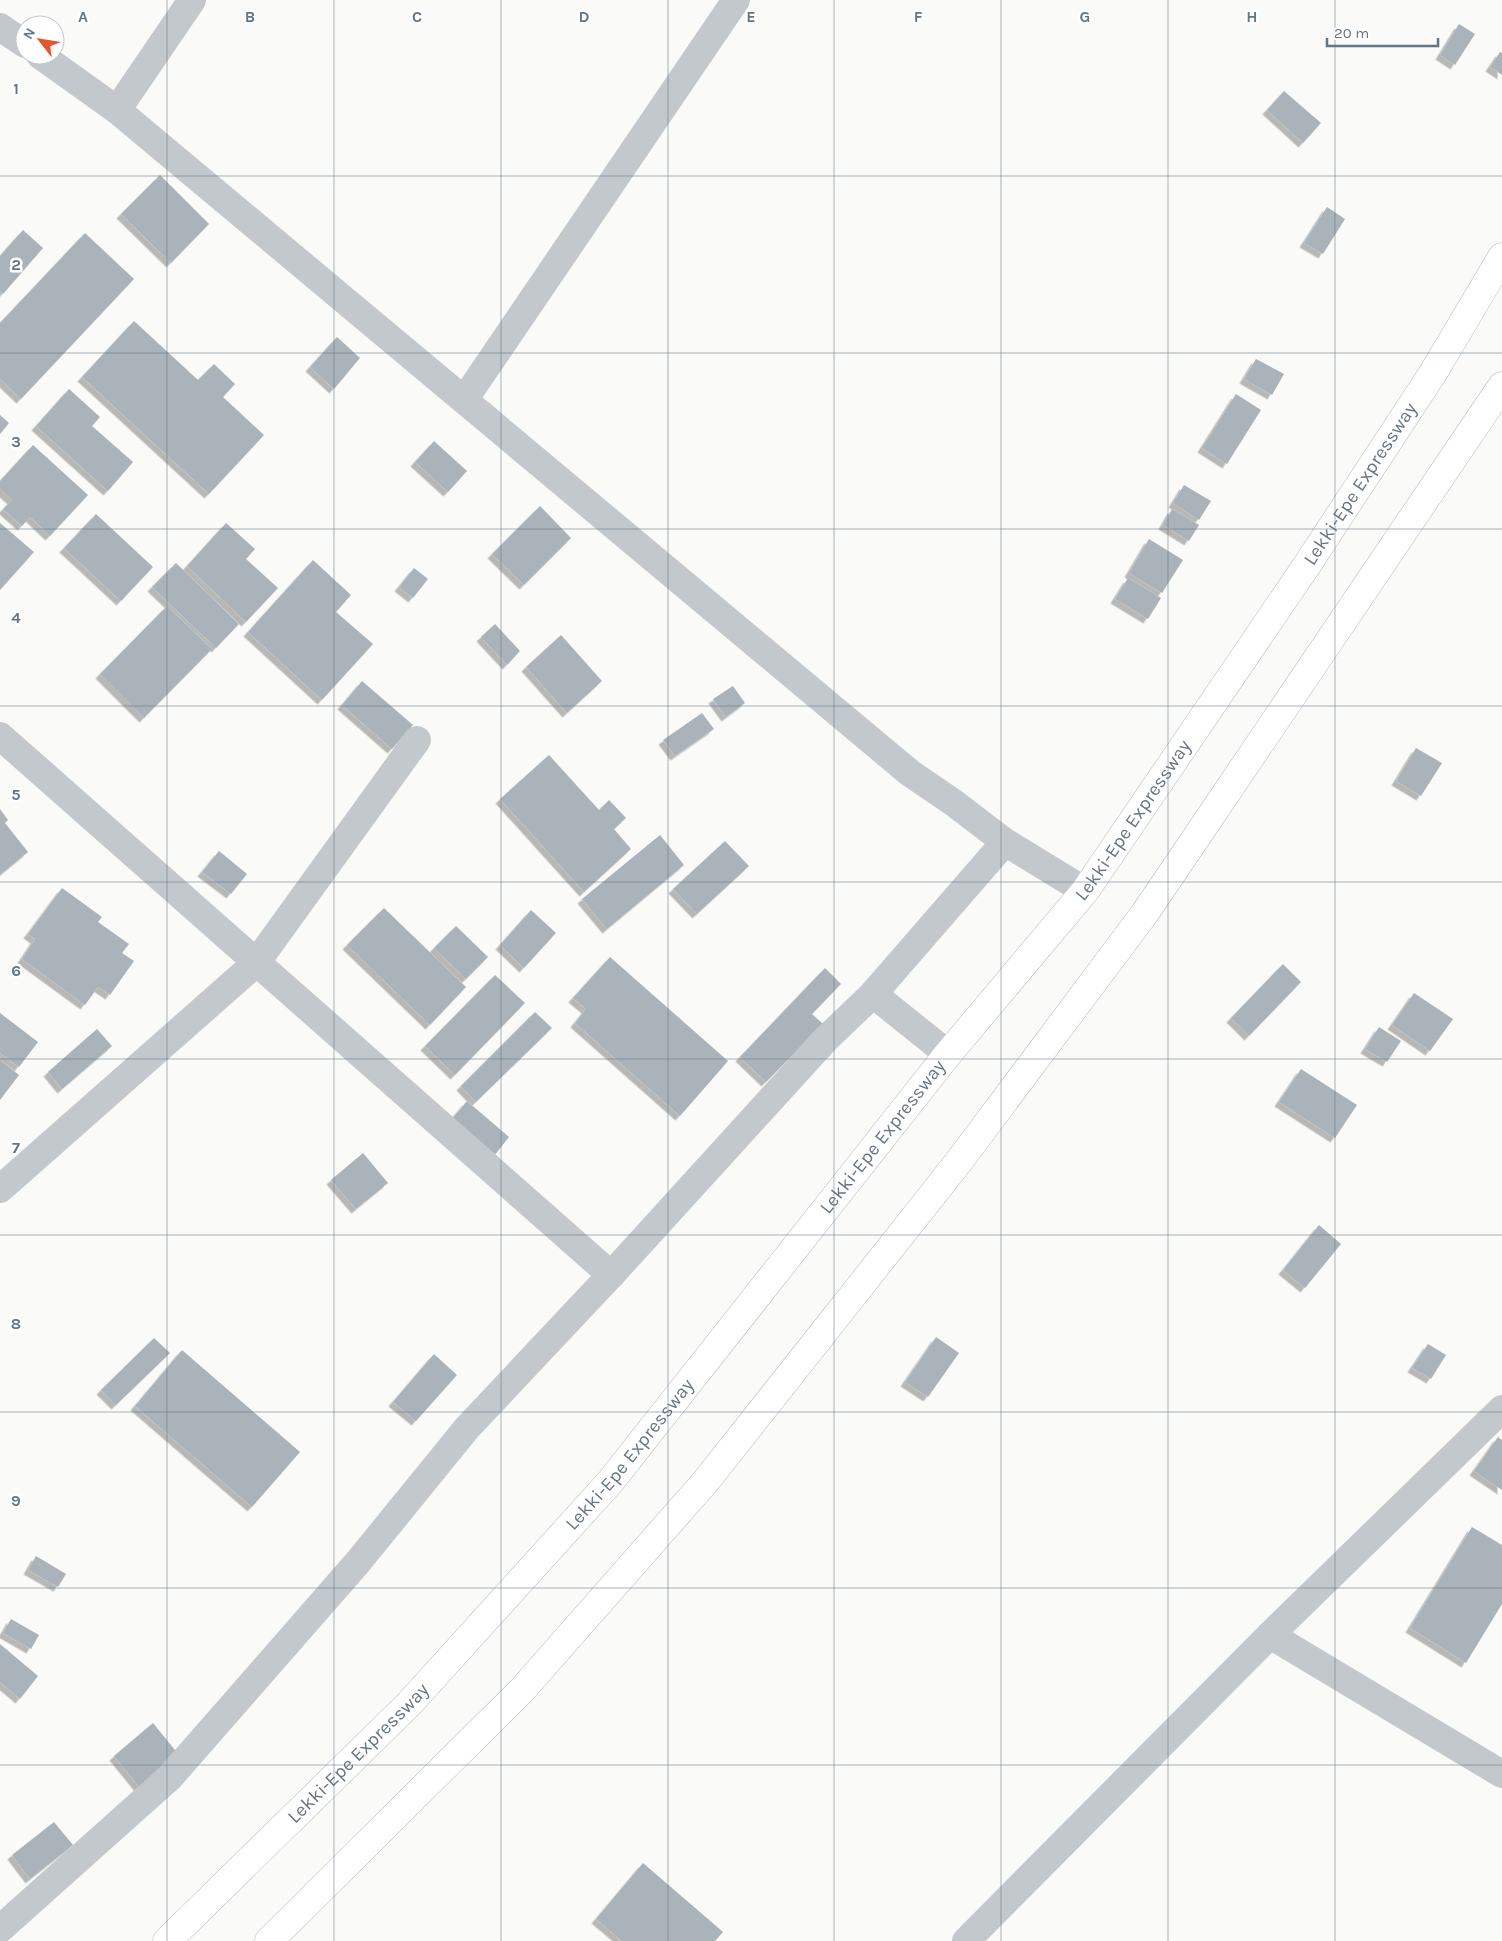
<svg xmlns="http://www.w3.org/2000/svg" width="1502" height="1941" viewBox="0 0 1502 1941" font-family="Karla,sans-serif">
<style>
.building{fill:#aab3b9;filter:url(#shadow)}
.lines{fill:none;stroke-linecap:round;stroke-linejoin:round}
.highway-casing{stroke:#b4b9bd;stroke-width:29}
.minor{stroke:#c3c8cc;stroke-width:28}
.highway{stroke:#fff;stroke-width:28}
.grid{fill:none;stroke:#657683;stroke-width:1;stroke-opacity:0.55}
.labels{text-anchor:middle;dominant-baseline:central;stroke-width:5;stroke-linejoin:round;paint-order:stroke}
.street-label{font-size:19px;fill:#657683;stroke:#fff}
.grid-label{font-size:16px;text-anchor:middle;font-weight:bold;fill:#657683;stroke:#fff;stroke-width:5;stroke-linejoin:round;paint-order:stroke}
</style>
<defs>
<filter id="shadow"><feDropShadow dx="-4.5" dy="4.5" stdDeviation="0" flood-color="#0004"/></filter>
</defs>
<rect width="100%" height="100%" fill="#fafaf8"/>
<!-- building -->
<g class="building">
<path d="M1459 24 1475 34 1455 65 1440 55Z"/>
<path d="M1500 52 1502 53V75L1490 67Z"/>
<path d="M1284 91 1321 123 1303 143 1267 110Z"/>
<path d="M160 175 209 224 171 263 121 214Z"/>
<path d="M1327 207 1345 219 1323 254 1304 243Z"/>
<path d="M23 230 43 248 3 294 0 291V256Z"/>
<path d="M85 233 134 279 21 399 0 379V323Z"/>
<path d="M134 321 198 380 214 364 235 384 223 397 264 435 209 494 82 377Z"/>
<path d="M337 337 360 358 334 389 310 367Z"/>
<path d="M1256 359 1284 374 1272 395 1244 379Z"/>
<path d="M69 389 100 417 92 426 133 462 108 491 36 426Z"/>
<path d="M1236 394 1261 410 1227 464 1202 448Z"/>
<path d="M0 415 9 423 0 434Z"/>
<path d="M434 441 467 471 448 492 415 462Z"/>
<path d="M33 445 88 495 50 536 30 517 22 526 3 509 12 500 0 489V481Z"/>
<path d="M1184 485 1211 501 1199 520 1173 503Z"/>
<path d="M540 506 571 538 524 585 492 554Z"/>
<path d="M1172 509 1199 525 1189 541 1163 525Z"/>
<path d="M96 514 153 567 121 601 64 548Z"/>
<path d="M0 523 34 552 0 590Z"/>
<path d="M226 523 255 549 246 559 278 588 246 622 187 566Z"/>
<path d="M1149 539 1183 560 1162 593 1129 573Z"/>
<path d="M313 560 351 595 336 612 373 644 322 700 248 632Z"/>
<path d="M176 563 239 624 216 648 152 587Z"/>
<path d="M414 568 428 579 413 598 399 587Z"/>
<path d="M1128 578 1161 598 1148 619 1115 599Z"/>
<path d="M167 606 212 649 144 718 100 674Z"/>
<path d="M495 624 520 651 507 665 481 637Z"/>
<path d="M561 635 602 681 567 713 526 667Z"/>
<path d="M362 681 413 725 392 749 342 705Z"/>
<path d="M733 686 745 703 726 717 713 699Z"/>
<path d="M702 713 714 729 675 756 663 740Z"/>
<path d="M1416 748 1442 763 1421 796 1396 781Z"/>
<path d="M549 755 599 810 609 800 626 818 614 829 631 849 584 892 500 799Z"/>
<path d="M0 809 8 820 5 823 28 852 0 875Z"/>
<path d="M660 835 684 865 607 929 582 899Z"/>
<path d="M725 841 749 866 697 914 673 889Z"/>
<path d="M219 851 247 874 231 894 202 872Z"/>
<path d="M62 888 102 917 98 922 129 944 122 953 134 961 110 995 98 987 85 1005 22 959 35 939 28 934Z"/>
<path d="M384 908 466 987 430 1025 347 945Z"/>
<path d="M531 910 556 933 524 968 500 945Z"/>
<path d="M456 926 488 957 466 979 434 948Z"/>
<path d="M610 957 728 1061 680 1116 575 1023 586 1009 573 998Z"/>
<path d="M1283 964 1301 982 1249 1036 1231 1018Z"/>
<path d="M825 968 841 984 812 1014 823 1024 766 1082 740 1057Z"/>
<path d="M495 975 525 1003 455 1075 425 1046Z"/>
<path d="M1414 993 1453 1019 1430 1051 1392 1025Z"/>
<path d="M535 1012 552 1028 476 1102 461 1086Z"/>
<path d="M0 1013 38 1042 19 1067 0 1053Z"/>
<path d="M1379 1027 1401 1041 1387 1062 1365 1049Z"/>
<path d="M97 1029 112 1046 62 1089 48 1072Z"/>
<path d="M0 1060 19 1075 0 1100Z"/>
<path d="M1301 1069 1357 1105 1335 1138 1279 1102Z"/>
<path d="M467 1101 509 1137 494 1156 451 1120Z"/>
<path d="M363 1153 388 1183 356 1209 331 1180Z"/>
<path d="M1319 1225 1341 1244 1305 1288 1283 1270Z"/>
<path d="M936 1337 959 1353 928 1397 905 1382Z"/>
<path d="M154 1338 170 1353 116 1405 101 1390Z"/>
<path d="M1428 1344 1446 1355 1431 1379 1412 1368Z"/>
<path d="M182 1350 300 1452 252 1507 135 1406Z"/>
<path d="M434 1354 457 1375 416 1421 393 1402Z"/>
<path d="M1498 1437 1502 1440V1490L1474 1471Z"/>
<path d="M1472 1527 1502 1545V1604L1466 1663 1410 1628Z"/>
<path d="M36 1556 66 1574 58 1587 28 1570Z"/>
<path d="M11 1619 39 1635 31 1649 3 1633Z"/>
<path d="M0 1644 38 1676 20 1699 0 1682Z"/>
<path d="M153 1723 179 1755 140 1788 114 1756Z"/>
<path d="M54 1822 73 1845 30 1879 12 1855Z"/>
<path d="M643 1863 723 1932 715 1941H622L596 1919Z"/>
</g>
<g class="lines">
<!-- highway casing -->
<g class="highway-casing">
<g id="highway">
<path id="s1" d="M167 1941 409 1704 610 1482 948 1054 1085 891 1307 565 1433 373 1502 257"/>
<path d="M269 1941 522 1690 706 1481 960 1160 1145 913 1502 386"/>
</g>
</g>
<!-- minor -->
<g class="minor">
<path d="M0 27 25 44"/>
<path d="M40 55 117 110 910 773 954 803 1005 842 1085 891"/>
<path d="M117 110 192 0"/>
<path d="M464 400 736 0"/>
<path d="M0 736 611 1275"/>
<path d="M873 994 948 1054"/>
<path d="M0 1189 256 963 417 740"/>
<path d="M1270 1635 1502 1774"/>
<path d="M0 1929 170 1777 358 1562 467 1428 611 1275 825 1040 873 994 1005 842"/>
<path d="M966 1941 1270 1635 1502 1409"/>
</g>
<!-- highway -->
<use href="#highway" class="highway"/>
</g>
<!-- grid -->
<path class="grid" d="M167 0V1941M334 0V1941M501 0V1941M668 0V1941M834 0V1941M1001 0V1941M1168 0V1941M1335 0V1941M0 176H1502M0 353H1502M0 529H1502M0 706H1502M0 882H1502M0 1059H1502M0 1235H1502M0 1412H1502M0 1588H1502M0 1765H1502"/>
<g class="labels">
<!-- street labels -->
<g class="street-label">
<text stroke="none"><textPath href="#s1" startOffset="1888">Lekki-Epe Expressway</textPath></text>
<text stroke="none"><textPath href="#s1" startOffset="1482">Lekki-Epe Expressway</textPath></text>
<text stroke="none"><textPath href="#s1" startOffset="1078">Lekki-Epe Expressway</textPath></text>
<text stroke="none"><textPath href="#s1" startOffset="672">Lekki-Epe Expressway</textPath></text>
<text stroke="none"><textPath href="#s1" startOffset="268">Lekki-Epe Expressway</textPath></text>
</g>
</g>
<g class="grid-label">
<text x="83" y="22">A</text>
<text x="250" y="22">B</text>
<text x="417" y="22">C</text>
<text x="584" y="22">D</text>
<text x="751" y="22">E</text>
<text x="918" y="22">F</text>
<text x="1085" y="22">G</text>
<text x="1252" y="22">H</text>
<text x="16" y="94">1</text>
<text x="16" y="270">2</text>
<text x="16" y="447">3</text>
<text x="16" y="623">4</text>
<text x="16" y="800">5</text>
<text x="16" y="976">6</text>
<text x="16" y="1153">7</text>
<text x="16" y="1329">8</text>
<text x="16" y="1506">9</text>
</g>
<!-- north arrow -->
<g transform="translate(40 40) rotate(301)"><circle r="24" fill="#ffffff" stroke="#c1c8cd"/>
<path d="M0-4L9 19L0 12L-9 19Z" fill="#e4572e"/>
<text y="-8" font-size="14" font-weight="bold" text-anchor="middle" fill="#657683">N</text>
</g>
<!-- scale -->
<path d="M1327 38v8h111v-8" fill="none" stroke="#657683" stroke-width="2.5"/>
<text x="1334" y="38" font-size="15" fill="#657683" stroke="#ffffff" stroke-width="4" paint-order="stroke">20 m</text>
</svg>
